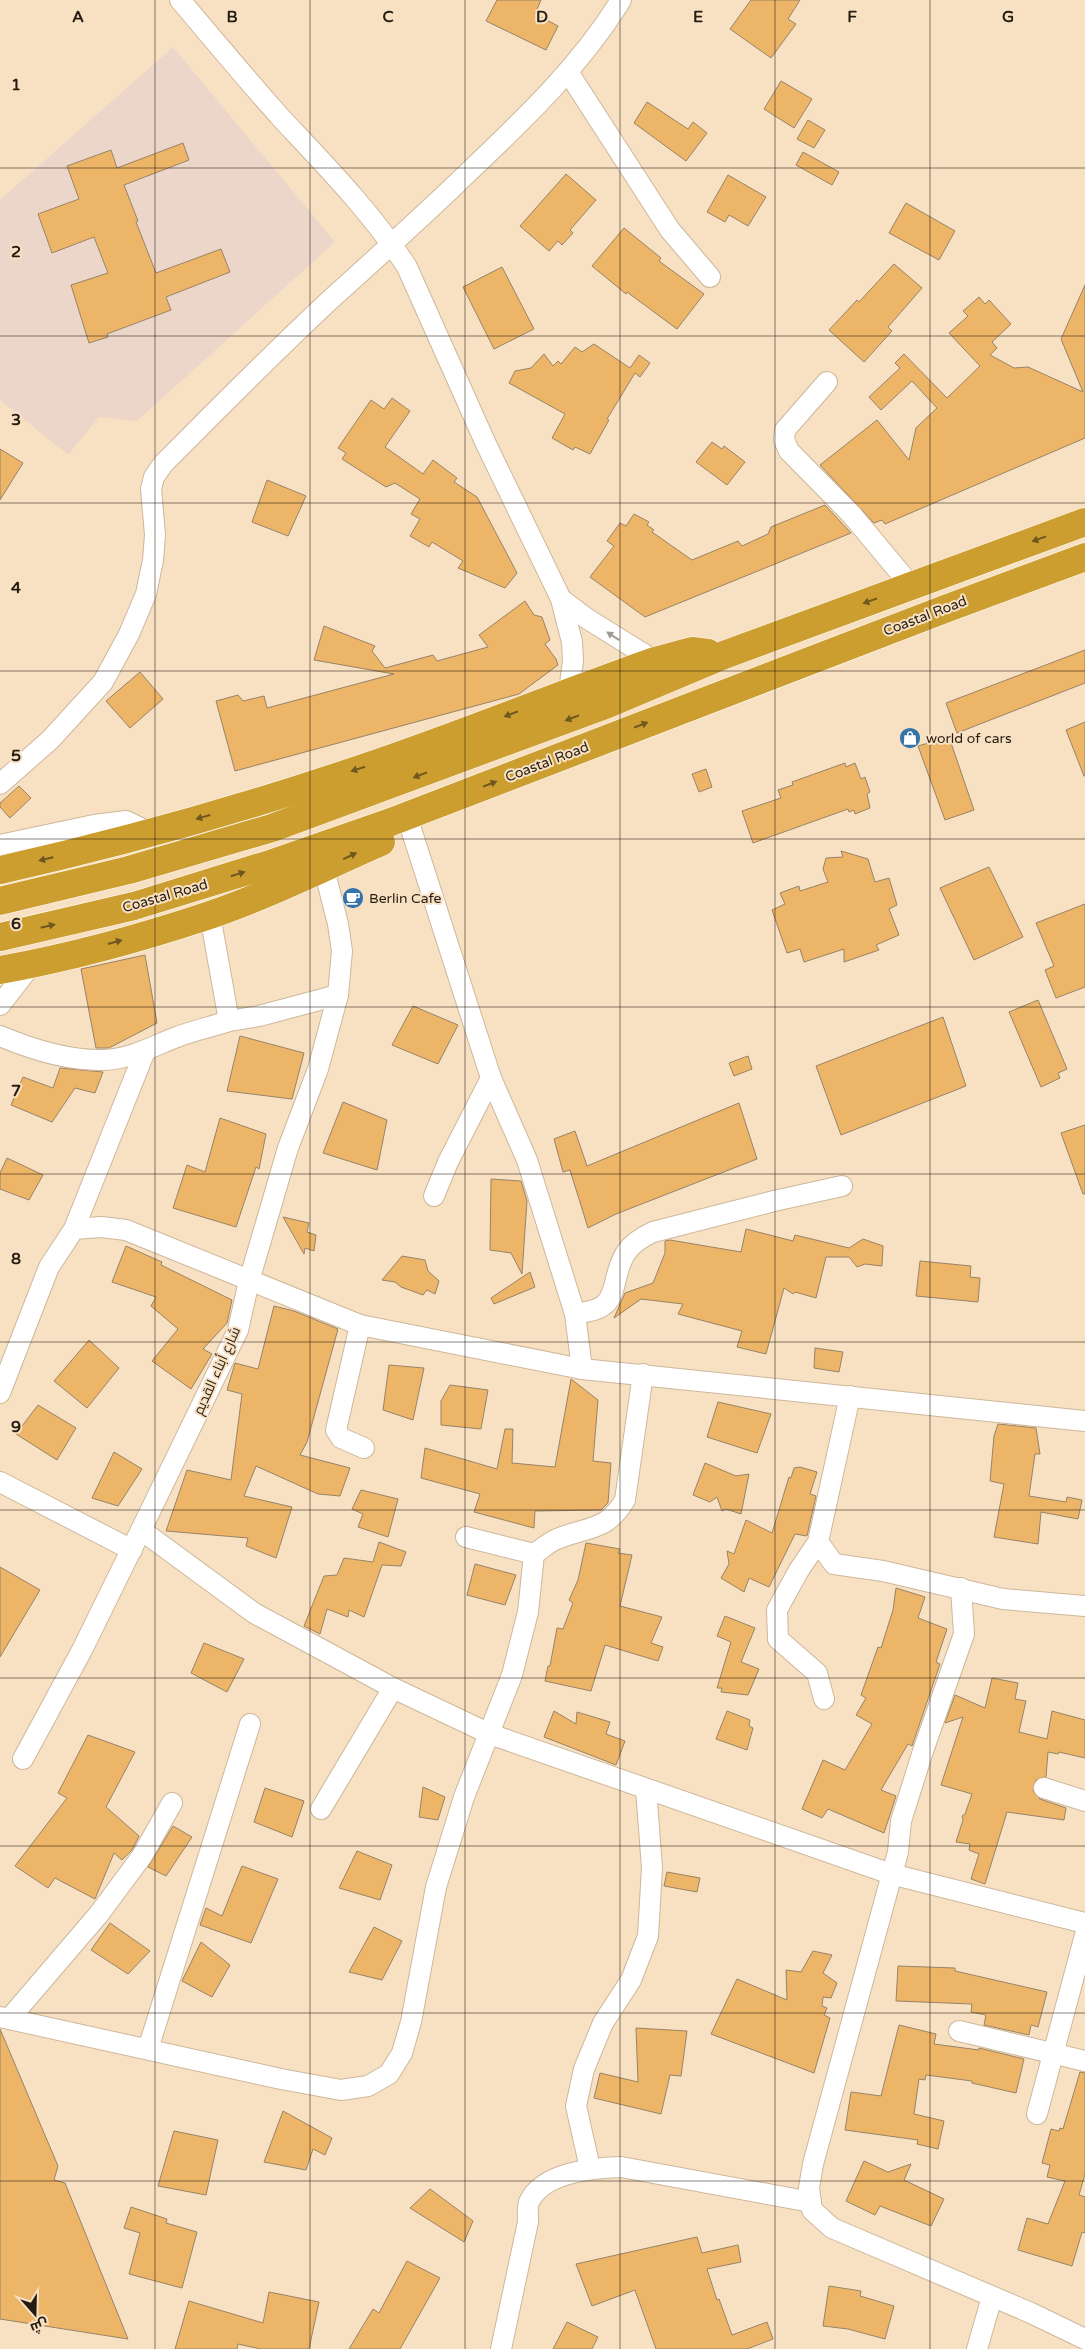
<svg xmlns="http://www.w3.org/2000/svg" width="1085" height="2349" viewBox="0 0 1085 2349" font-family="'Varela Round',Cairo,sans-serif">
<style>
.education{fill:#ecd6c9}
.building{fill:#edb568;stroke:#988367}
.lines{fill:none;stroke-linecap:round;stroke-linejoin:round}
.minor-casing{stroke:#ceb79a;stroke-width:22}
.highway-casing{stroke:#fff;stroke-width:29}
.minor{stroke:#fff;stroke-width:20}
.highway{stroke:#cc9e30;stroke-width:28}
.oneway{fill:#70561f}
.oneway2{fill:#9d9994}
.grid{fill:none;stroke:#251c11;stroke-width:1;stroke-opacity:0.55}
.labels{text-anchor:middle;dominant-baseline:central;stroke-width:4;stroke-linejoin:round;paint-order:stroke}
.street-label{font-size:14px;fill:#251c11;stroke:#f8e1c3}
.poi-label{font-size:14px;fill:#251c11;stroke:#f8e1c3;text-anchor:start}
.grid-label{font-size:16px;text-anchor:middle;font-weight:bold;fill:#251c11;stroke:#f8e1c3;stroke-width:4;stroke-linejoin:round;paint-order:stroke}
</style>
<rect width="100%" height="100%" fill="#f8e1c3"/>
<!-- education -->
<path class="education" d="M173 47 335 242 137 421 99 417 68 455 0 400V200Z"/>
<!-- building -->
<g class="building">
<path d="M497 0H541L535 14 558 26 546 50 486 21Z"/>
<path d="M751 0H800L788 19 796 24 771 58 730 29Z"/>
<path d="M781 81 812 99 794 128 764 109Z"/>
<path d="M647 102 688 129 693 122 707 133 686 161 634 123Z"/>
<path d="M808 120 825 130 814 148 797 139Z"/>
<path d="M183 143 189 160 124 185 138 221 136 222 156 273 221 249 230 272 166 297 171 310 107 334 108 337 89 343 71 285 108 273 94 237 52 253 38 214 79 199 67 166 111 150 117 168Z"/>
<path d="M803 152 839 172 832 185 796 165Z"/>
<path d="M566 174 596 200 570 230 573 233 562 245 558 241 549 251 520 226Z"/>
<path d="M728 175 766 197 748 226 729 215 725 222 707 212Z"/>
<path d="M906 203 955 231 939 260 889 233Z"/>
<path d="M624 228 661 258 659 261 704 294 677 329 627 292 626 294 592 266Z"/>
<path d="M894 264 922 288 888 327 892 331 864 362 829 330 857 300 859 302Z"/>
<path d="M502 267 534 329 494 349 463 287Z"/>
<path d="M1085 285V438L885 524 882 520 874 523 820 465 877 420 909 460 916 428 937 408 912 381 881 410 869 397 900 368 895 363 904 354 947 398 980 366 949 333 968 316 963 311 979 297 985 304 989 300 1011 324 992 342 997 348 990 355 1014 368 1028 367 1083 392 1061 339Z"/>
<path d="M594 344 630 368 639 355 650 363 640 377 635 373 607 419 609 420 590 454 575 447 573 450 552 438 565 414 509 383 515 371 531 368 544 354 553 366 558 361 561 364 575 347 582 352Z"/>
<path d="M392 398 410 411 385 447 423 474 433 460 457 478 454 482 477 497 517 573 505 588 458 568 463 561 432 542 429 547 410 536 420 519 411 514 420 499 395 483 386 487 342 459 346 453 338 448 371 400 384 409Z"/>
<path d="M712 442 722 449 724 446 745 462 727 485 696 462Z"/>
<path d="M0 449 23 463 0 500Z"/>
<path d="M267 480 306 496 288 536 252 522Z"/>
<path d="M825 505 851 533 645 617 590 577 614 546 607 541 620 523 626 526 634 514 649 522 647 525 654 530 652 532 692 560 738 541 742 546 768 534 771 527Z"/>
<path d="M525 601 534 615 542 617 550 640 545 644 556 659 558 665 519 694 235 771 216 701 238 695 243 701 264 696 267 708 394 674 314 660 324 626 375 646 372 651 385 668 433 655 437 661 488 647 479 635Z"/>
<path d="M1085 650V683L957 733 946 703Z"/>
<path d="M140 672 163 699 130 728 106 701Z"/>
<path d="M1085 722V776H1084L1066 730Z"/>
<path d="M949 737 974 810 945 820 918 746Z"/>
<path d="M845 763 846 767 855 763 861 779 865 777 870 792 867 794 870 808 855 814 854 810 849 812 848 809 753 843 742 811 781 798 778 790 793 785 792 782Z"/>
<path d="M706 769 712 787 699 792 692 774Z"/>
<path d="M19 786 31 798 10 818 0 807V803Z"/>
<path d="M841 851 868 859 875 882 889 878 897 905 889 909 899 935 876 945 879 950 844 962V949L804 962 800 949 787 953 772 910 785 904 780 893 799 886 800 891 828 882 823 869 826 858 843 857Z"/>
<path d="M989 867 1023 937 974 960 940 888Z"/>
<path d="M1085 904V987L1056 998 1045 970 1054 966 1036 923Z"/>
<path d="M145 955 157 1023 109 1048H96L81 969Z"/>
<path d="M1038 1000 1067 1069 1058 1073 1060 1078 1041 1087 1009 1012Z"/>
<path d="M413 1006 458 1025 438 1064 392 1045Z"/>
<path d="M943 1017 966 1086 841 1135 816 1066Z"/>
<path d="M240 1036 304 1053 292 1099 227 1091Z"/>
<path d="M748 1056 752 1069 734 1076 729 1063Z"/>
<path d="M60 1068 103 1072 95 1093 75 1088 52 1122 11 1105 23 1077 53 1088Z"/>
<path d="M343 1102 387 1120 377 1170 323 1153Z"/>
<path d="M739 1103 757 1159 616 1214 588 1228 570 1170 563 1172 554 1139 575 1131 587 1166Z"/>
<path d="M220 1118 266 1134 259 1169 256 1167 236 1227 173 1208 187 1165 205 1172Z"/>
<path d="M1085 1125V1194H1083L1061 1133Z"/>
<path d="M7 1158 43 1175 29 1200 0 1189V1173Z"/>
<path d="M491 1179 521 1181 527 1201 522 1274 511 1253 490 1250Z"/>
<path d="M283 1217 309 1223 307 1232 316 1235 314 1251 305 1248 304 1254Z"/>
<path d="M746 1229 793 1241 795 1235 849 1248 863 1239 883 1246 882 1266 865 1264 857 1267 849 1257H826L816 1298 795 1292 793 1294 784 1288 766 1354 737 1347 742 1331 678 1314 683 1304 641 1299 614 1318 625 1293 653 1283 665 1253V1241L670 1240 741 1252Z"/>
<path d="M126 1246 162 1262 161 1265 232 1300 227 1323 203 1349 212 1354 191 1389 152 1361 178 1329 151 1306 156 1297 112 1282Z"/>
<path d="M402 1256 425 1260 428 1271 439 1281 435 1294 427 1290 423 1295 401 1287 395 1282 382 1280Z"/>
<path d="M920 1261 971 1266 970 1277 980 1278 978 1302 916 1296Z"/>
<path d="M530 1272 535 1287 494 1304 491 1298Z"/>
<path d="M274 1306 294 1311 338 1329 307 1442 300 1455 350 1468 340 1496 318 1494 256 1466 244 1496 292 1507 276 1558 246 1546 248 1538 166 1531 187 1470 231 1480 242 1394 227 1390 235 1363 258 1369Z"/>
<path d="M89 1340 119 1368 87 1408 54 1381Z"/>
<path d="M815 1348 843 1352 839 1372 814 1368Z"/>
<path d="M389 1365 424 1368 413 1420 383 1410Z"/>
<path d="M571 1379 598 1400 593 1461 611 1463 608 1503 601 1510 535 1511 534 1528 474 1512 480 1494 421 1478 425 1448 497 1469 505 1429H513L512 1463 555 1467Z"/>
<path d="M450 1385 488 1390 481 1429 441 1425V1401Z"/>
<path d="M718 1402 771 1414 757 1453 707 1437Z"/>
<path d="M38 1405 76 1428 57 1460 16 1434Z"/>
<path d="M998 1424 1036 1428 1040 1454H1035L1029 1496 1066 1502 1067 1497 1082 1500 1078 1519 1041 1512 1038 1544 994 1537 1004 1484 990 1481 994 1436Z"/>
<path d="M114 1452 142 1469 118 1506 92 1498Z"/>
<path d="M705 1463 736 1476 749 1474 741 1514 726 1509 722 1511 717 1497 710 1502 693 1495Z"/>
<path d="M800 1467 817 1472 810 1494 816 1496 807 1536 795 1534 769 1587 749 1578 744 1592 721 1578 729 1564 727 1551 734 1554 746 1520 772 1533 789 1477 791 1478 794 1468Z"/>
<path d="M361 1490 398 1499 388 1537 358 1527 363 1514 352 1509Z"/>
<path d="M379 1542 406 1552 401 1566 382 1565 364 1617 349 1610 348 1617 327 1609 320 1634 304 1626 324 1576 337 1575 344 1558 373 1562Z"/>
<path d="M586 1543 620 1549 618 1553 632 1555 620 1606 662 1617 651 1643 663 1647 658 1661 605 1645 591 1691 545 1681 548 1666H550L557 1628 563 1629 573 1603 569 1600 578 1580Z"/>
<path d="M475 1564 516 1575 505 1605 467 1595Z"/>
<path d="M0 1567 40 1590 0 1657Z"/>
<path d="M896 1588 925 1597 918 1618 947 1629 936 1662 940 1664 912 1746 908 1744 881 1790 896 1796 884 1833 828 1809 822 1818 802 1809 823 1760 845 1770 872 1724 856 1715 866 1698 861 1695 878 1647 881 1648 893 1610Z"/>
<path d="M725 1616 755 1628 741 1662 759 1669 748 1695 721 1692 722 1688H717L731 1642 717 1636Z"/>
<path d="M204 1643 244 1659 227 1692 191 1673Z"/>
<path d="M992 1678 1018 1683 1015 1699 1026 1701 1019 1732 1047 1739 1052 1711 1085 1720V1758L1059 1752 1058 1754 1048 1752 1046 1777 1036 1780 1033 1791 1040 1799 1066 1808 1064 1820 1007 1812 985 1884 971 1879 979 1854 969 1850 970 1844 956 1842 963 1820 962 1816 965 1814 972 1794 941 1785 963 1717 945 1723 955 1695 985 1708Z"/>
<path d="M554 1711 576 1724 577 1712 610 1722 606 1734 625 1741 616 1765 544 1737Z"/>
<path d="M727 1711 750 1720 749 1726 753 1728 747 1750 716 1739Z"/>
<path d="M88 1735 135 1752 106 1807 139 1836 132 1850 122 1860 114 1853 95 1899 55 1878 48 1888 15 1866 67 1798 58 1793Z"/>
<path d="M423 1787 445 1797 438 1820 419 1817Z"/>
<path d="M265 1788 304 1801 292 1837 254 1822Z"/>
<path d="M173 1826 192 1837 166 1876 148 1867Z"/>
<path d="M357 1851 392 1865 380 1900 339 1888Z"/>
<path d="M242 1866 278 1879 251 1943 200 1925 206 1908 222 1916Z"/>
<path d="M667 1872 700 1878 697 1892 664 1886Z"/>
<path d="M110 1923 150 1951 128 1974 91 1950Z"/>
<path d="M374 1927 402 1941 382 1980 349 1972Z"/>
<path d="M201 1942 230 1965 212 1997 182 1981Z"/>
<path d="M813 1951 832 1955 823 1973 837 1983 831 1998 823 1997 822 2006 827 2008 824 2015 830 2018 814 2073 711 2034 737 1979 787 2000 786 1970 801 1972Z"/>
<path d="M898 1966 955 1968V1971L1047 1992 1038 2027 1031 2025 1029 2035 984 2025 986 2015 971 2012 972 2004 896 2001Z"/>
<path d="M899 2025 936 2034 934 2044 979 2050V2048L1024 2059 1016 2093 972 2083V2081L926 2075 925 2080 919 2079 914 2114 944 2121 938 2149 917 2144 918 2140 845 2130 851 2092 881 2096Z"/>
<path d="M636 2028 687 2031 681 2076 670 2075 661 2114 594 2098 600 2073 638 2082Z"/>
<path d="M0 2029 58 2166 54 2180 65 2183 128 2339 0 2319Z"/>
<path d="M1080 2072 1085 2073V2174L1079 2195 1085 2197V2233L1082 2232 1072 2266 1018 2250 1027 2218 1048 2224 1065 2181 1047 2177 1050 2165 1042 2163 1051 2129 1059 2131 1060 2128 1063 2129Z"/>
<path d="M283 2111 332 2138 325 2155 313 2149 306 2170 264 2162Z"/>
<path d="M174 2131 218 2140 206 2195 158 2186Z"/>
<path d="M864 2161 888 2172 911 2164 904 2180 944 2199 931 2226 880 2206 875 2215 846 2201Z"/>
<path d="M430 2189 473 2221 464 2242 410 2208Z"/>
<path d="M131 2207 167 2219 166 2223 197 2232 182 2288 129 2274 140 2233 124 2228Z"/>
<path d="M697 2237 702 2253 738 2245 741 2262 707 2269 717 2300 719 2299 732 2335 767 2322 773 2339 747 2349H656L635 2290 592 2306 576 2264Z"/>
<path d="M407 2261 440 2278 400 2349H349L373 2309 379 2313Z"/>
<path d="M829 2286 861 2291 860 2296 894 2306 885 2339 848 2329 823 2326Z"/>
<path d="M269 2292 319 2302 309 2349H261L238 2344 237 2349H175L189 2301 263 2323Z"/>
<path d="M567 2322 598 2337 592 2349H553Z"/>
</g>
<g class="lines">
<!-- minor casing -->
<g class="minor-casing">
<g id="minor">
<path d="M180 0C214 40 247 80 282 119 326 166 372 213 407 267L486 444 561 599 572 642 573 661 569 691"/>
<path d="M568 72 670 230 710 277"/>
<path d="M827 382 785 430 784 440 789 451 852 515 911 586"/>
<path d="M561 599 586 618 655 661"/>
<path d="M0 784 50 740 103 682 129 634 146 594 153 560 155 535 151 489 154 477 163 464C218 409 273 353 330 300 371 263 412 226 452 188 513 129 576 73 621 0"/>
<path d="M411 829 491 1078 527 1160 575 1314 582 1369"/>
<path d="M0 845 94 825 126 821 149 832"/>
<path d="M0 1005 31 965"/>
<path d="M229 1021 259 1016 338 995"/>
<path d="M0 1036C33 1050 69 1061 104 1060 129 1059 152 1047 174 1038 192 1031 211 1027 229 1021L210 915"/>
<path d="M434 1196 448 1162 491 1078"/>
<path d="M74 1229 145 1051"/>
<path d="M575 1314C584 1312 598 1311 605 1304 611 1299 613 1291 615 1283 621 1256 627 1244 653 1232L774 1201 842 1186"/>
<path d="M360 1325 336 1430 341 1438 364 1448"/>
<path d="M0 1393 49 1267 74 1229 101 1227 126 1230 360 1325 582 1369 1085 1421"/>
<path d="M0 1482 132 1550"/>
<path d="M141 1530 254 1613 393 1688 490 1734 891 1874 1085 1923"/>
<path d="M466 1537 534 1554"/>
<path d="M818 1542 834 1564 883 1571 1003 1599 1085 1606"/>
<path d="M961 1588 964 1634 923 1751 901 1821 898 1852 813 2164 809 2188 812 2210 832 2228 1031 2313 1085 2339"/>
<path d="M824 1699 817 1673 778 1639 777 1610 799 1570 818 1542 850 1396"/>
<path d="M23 1759 82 1650 141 1530 238 1330 249 1281 288 1148 318 1069 338 995 342 951 338 924 324 869"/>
<path d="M1044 1788 1085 1801"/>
<path d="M321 1809 393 1688"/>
<path d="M0 2017 281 2079 341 2090 368 2086 389 2074 402 2053 411 2022 436 1887 464 1797 512 1675 528 1612 534 1554C542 1549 549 1542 557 1539 588 1526 606 1532 625 1500L643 1374"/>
<path d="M10 2018 99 1914 142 1856 172 1803"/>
<path d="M959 2031 1085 2061"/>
<path d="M148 2049 250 1724"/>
<path d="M1037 2114 1085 1935"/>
<path d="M590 2168 576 2106 584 2069 603 2023 631 1980 648 1936 652 1868 646 1789"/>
<path d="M501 2349 528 2222C528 2216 527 2207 529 2202 543 2172 593 2168 621 2167L811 2202"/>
<path d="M977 2349 992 2297"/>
</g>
</g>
<!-- highway casing -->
<g class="highway-casing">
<g id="highway">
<path d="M0 870C126 842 252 806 375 764 469 732 561 694 655 661L692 651 708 653"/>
<path d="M0 901 129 870 272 828 605 705 724 655 1085 522"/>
<path d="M0 937 134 906 273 863 391 822 945 609 1085 557"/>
<path d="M0 970C68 958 144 937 210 915 269 895 324 867 381 842"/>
</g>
</g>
<!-- minor -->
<use href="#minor" class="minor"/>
<!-- highway -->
<use href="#highway" class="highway"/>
</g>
<!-- one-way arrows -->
<defs><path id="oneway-solid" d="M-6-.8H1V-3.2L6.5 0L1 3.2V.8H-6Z" transform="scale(1.25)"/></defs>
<g class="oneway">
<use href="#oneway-solid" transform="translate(1039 539) rotate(160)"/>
<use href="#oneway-solid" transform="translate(870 601) rotate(160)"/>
<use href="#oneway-solid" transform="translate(511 714) rotate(159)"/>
<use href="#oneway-solid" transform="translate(572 718) rotate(159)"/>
<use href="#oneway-solid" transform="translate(641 725) rotate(-21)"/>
<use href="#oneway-solid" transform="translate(358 769) rotate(162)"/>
<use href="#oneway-solid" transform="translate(420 775) rotate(159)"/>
<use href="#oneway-solid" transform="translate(490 784) rotate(-21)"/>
<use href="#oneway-solid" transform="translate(203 817) rotate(164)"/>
<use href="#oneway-solid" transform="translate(350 856) rotate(-25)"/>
<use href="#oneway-solid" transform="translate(46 859) rotate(167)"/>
<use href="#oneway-solid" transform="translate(238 874) rotate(-17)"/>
<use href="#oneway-solid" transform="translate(48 926) rotate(-13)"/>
<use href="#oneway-solid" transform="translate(115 942) rotate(-15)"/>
</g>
<use class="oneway2" href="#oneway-solid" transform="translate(613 636) rotate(-147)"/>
<!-- grid -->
<path class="grid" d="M155 0V2349M310 0V2349M465 0V2349M620 0V2349M775 0V2349M930 0V2349M0 168H1085M0 336H1085M0 503H1085M0 671H1085M0 839H1085M0 1007H1085M0 1174H1085M0 1342H1085M0 1510H1085M0 1678H1085M0 1846H1085M0 2013H1085M0 2181H1085"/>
<!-- icons -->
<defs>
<g id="shop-disc" transform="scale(1.125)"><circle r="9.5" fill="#3373a9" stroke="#f8e1c3"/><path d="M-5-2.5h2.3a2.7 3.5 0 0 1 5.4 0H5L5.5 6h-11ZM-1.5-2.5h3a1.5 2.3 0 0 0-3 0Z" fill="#fff"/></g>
<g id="cafe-disc" transform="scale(1.125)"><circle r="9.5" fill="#3373a9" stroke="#f8e1c3"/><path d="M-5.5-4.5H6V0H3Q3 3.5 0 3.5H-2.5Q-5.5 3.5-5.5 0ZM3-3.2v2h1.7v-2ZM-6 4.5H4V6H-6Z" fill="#fff"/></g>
</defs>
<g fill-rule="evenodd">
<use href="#shop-disc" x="910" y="738"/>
<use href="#cafe-disc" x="353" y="898"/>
</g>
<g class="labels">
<!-- street labels -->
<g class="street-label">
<text transform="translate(925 616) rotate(-21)">Coastal Road</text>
<text transform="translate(547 762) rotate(-21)">Coastal Road</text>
<text transform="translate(165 896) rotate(-16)">Coastal Road</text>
<text transform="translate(217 1371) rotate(-66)">شارع أبناء القديم</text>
</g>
<!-- poi labels -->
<g class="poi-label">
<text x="926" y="738">world of cars</text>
<text x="369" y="898">Berlin Cafe</text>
</g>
</g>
<g class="grid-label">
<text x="78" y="22">A</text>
<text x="232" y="22">B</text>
<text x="388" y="22">C</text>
<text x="542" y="22">D</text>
<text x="698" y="22">E</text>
<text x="852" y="22">F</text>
<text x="1008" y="22">G</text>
<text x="16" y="90">1</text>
<text x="16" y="257">2</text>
<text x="16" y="425">3</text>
<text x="16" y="593">4</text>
<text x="16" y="761">5</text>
<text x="16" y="929">6</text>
<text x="16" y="1096">7</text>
<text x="16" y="1264">8</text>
<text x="16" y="1432">9</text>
</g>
<!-- north arrow -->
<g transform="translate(35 2314) rotate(160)" stroke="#f8e1c3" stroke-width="4" paint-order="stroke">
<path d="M0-4L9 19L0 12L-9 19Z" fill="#251c11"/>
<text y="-8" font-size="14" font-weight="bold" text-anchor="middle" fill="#251c11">ش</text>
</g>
</svg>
